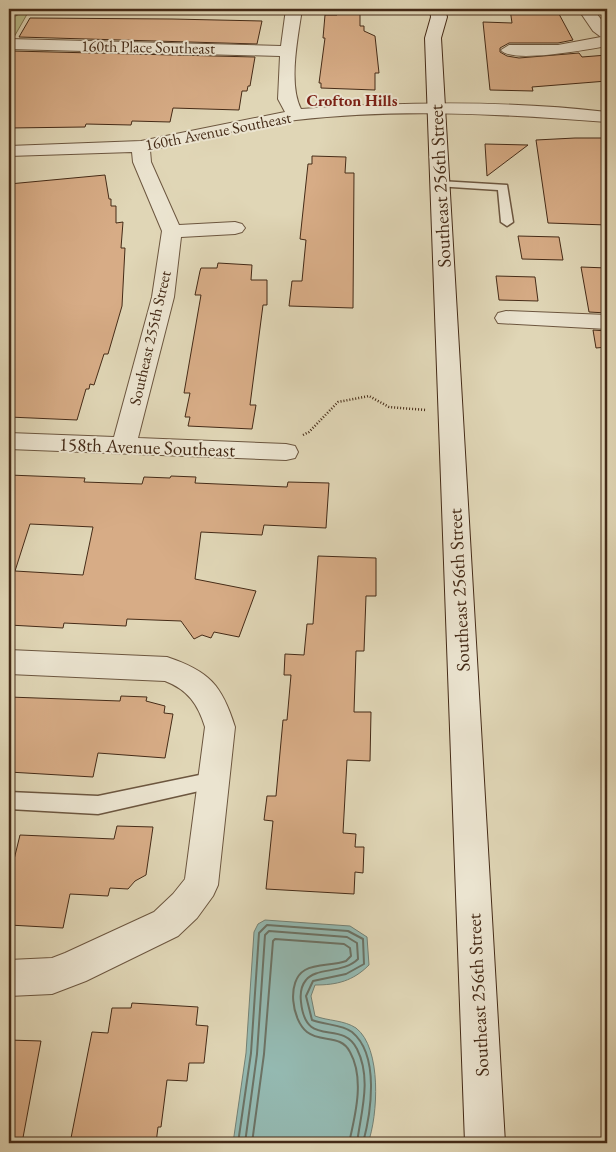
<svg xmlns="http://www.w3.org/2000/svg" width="616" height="1152" viewBox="0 0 616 1152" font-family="'EB Garamond',serif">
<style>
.green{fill:#b9bc89;stroke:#7f7450}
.water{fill:#94b9b1;stroke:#748073}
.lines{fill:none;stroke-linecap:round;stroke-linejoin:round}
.shore{stroke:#6c7264;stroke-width:2}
.building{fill:#d7ac86;stroke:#452b17;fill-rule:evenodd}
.service-casing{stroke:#6c563f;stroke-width:3}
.minor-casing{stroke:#6c563f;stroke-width:2}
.secondary-casing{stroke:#452b17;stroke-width:2}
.path-far1{stroke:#452b17;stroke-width:2;stroke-dasharray:0.5 1;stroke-linecap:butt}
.path{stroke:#452b17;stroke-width:2.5;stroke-dasharray:1 2;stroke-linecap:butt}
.service{fill:#ebe4d0;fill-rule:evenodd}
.minor{fill:#ebe4d0;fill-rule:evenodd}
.secondary{fill:#ebe4d0;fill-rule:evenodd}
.labels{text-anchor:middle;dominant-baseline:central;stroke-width:4;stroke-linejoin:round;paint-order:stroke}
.far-street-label{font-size:16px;fill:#452b17;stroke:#ebe4d0}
.far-neighbourhood-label{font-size:16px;font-weight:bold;fill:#7a1f14;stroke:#ebe4d0}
.street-label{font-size:19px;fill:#452b17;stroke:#ebe4d0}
</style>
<rect width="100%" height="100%" fill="#e0d6b6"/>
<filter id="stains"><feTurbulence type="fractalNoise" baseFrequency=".004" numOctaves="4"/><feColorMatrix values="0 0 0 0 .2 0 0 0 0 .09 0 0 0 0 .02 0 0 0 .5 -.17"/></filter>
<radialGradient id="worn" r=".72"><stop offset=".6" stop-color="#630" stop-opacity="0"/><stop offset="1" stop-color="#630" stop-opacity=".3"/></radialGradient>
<!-- green -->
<path class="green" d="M9 9H30L14 37H9Z"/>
<!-- water -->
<path class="water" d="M265 920 350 926 367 937 369 965C353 981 337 985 315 985L311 996 315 1016C328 1021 344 1020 356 1028 382 1048 378 1116 368 1143H233L246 1053 254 932 258 924Z"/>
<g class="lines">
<!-- shore -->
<g class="shore">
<path d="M238 1143 251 1053 259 933 267 925 348 931 363 939 364 964 346 974 313 981 306 996 312 1020C324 1025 342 1024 352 1032 380 1055 371 1113 363 1143"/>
<path d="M245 1143 257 1054 265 935 269 931 347 937 357 943 358 959C343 974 316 967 306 980 301 986 300 994 301 1002 306 1050 341 1018 357 1049 372 1079 361 1112 357 1143"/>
<path d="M252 1143 264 1054 273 941 275 939 344 944 350 948 351 956 346 961C333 966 317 963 305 970 286 981 292 1020 307 1032 321 1043 341 1034 350 1052 365 1079 355 1116 349 1143"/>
</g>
</g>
<!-- building -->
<g class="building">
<path d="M510 9H550L552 14H559L573 40 558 43H509L500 48V52L507 56 519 58 579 53 582 57 607 55V81L532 87 533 91 490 90 483 22 512 23Z"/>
<path d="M338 11H360V26H364V31L375 36 379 73H375V90L321 88V83H319L325 38H323L325 15H337Z"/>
<path d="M30 18 172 19 262 21 257 44 19 37Z"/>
<path d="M12 51 255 57 250 86H248L247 91H242L239 110 173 108 170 122 132 121 131 125 86 124 85 127 9 128V57Z"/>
<path d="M575 138H607V225L548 223 536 140Z"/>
<path d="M485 144 528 145 487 176Z"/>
<path d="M312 156 346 157 345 173H354L353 308 289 306 292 281H302L306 240 300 239 308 164H312Z"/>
<path d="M105 175 109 199H111V206H116V223L123 222 121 248H125L122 306 108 354H104L94 385 90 384 89 389H86L77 420 9 417V184Z"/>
<path d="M518 236 559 237 563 260 522 259Z"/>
<path d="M218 263 252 265 251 280H267V305H263L250 405H256L252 429 188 426 190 417H185L190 393H184L201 295H195L200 271 201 268H217Z"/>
<path d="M581 267 607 268V313L589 312Z"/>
<path d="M496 276 535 277 538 301 499 300Z"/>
<path d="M593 330 607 331V347L596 348Z"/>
<path d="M9 475 85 478 84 482 142 484 144 477 170 478 171 476 196 477 195 483 287 487 288 482 329 483 326 528 264 525 262 535 201 532 195 579 256 591 239 637 214 632 211 638 202 635 194 639 181 621 127 619 126 626 64 623 63 628 9 625ZM30 524 93 527 83 575 15 571Z"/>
<path d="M318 556 376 558V596H366L364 651H356L354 712H371L370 761 347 760 343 833 356 834 355 847H364L363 873 355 872 354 894 266 889 273 821 264 820 267 796H276L283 720H287L291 675H284L285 654 304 655 307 624H313Z"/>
<path d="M121 696 147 697 146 701 165 706 164 713 173 714 165 758 98 753 93 777 9 772V697L120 701Z"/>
<path d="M117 826 153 827 146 875 135 881 128 889 110 888 108 896 70 894 63 928 9 925V880L20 835 114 839Z"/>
<path d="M132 1003 198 1007 196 1025 208 1026 204 1063H189L187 1081 167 1080 161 1127H158L156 1143H70L92 1032 108 1033 112 1008H131Z"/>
<path d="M9 1040 41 1041 22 1143H9Z"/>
</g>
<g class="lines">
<!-- service casing -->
<g class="service-casing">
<g id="service">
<path d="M440 181 507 185 513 222 507 226 501 222 498 190 436 186 434 184Z"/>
<path d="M214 772 221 774 223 780 221 786 98 814 9 809V792L98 796Z"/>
</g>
</g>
<!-- minor casing -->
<g class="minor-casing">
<g id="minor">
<path d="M286 9H302C298 37 288 84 301 109 403 102 506 100 607 112V122C504 114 399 108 296 120 247 126 198 140 150 150L151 162 179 225 235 222 242 224 245 228 242 232 235 234 181 237 174 297 138 438 286 444 295 446 298 452 295 458 286 460 9 449V433L114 437 152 297 162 231 133 162 132 152 9 156V146L141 141 285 112 278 99 280 56 9 49V39L281 46Z"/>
<path d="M578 9H593L607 27V46C590 49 511 64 501 50L509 45H558L601 37 593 31Z"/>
<path d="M506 311 607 315V329L498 323 495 318 498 313Z"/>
<path d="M9 650 167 657C209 671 222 685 235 727L218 885 213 896 197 918 178 936 86 981 52 994 9 996V960L52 958 65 953 154 912 173 894 185 879 205 727C198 704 188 690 165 681L9 674Z"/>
</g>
</g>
<!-- secondary casing -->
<g class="secondary-casing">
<path id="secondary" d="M430 9H445L447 17 441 38 505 1143H465L425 38 431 17Z"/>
</g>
<!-- path-far1 -->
<path class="path-far1" d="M9 18 22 13 15 9"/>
<!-- path -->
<path class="path" d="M303 435 309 432 338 402 369 396 389 407 426 410"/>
<!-- service -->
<use href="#service" class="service"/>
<!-- minor -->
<use href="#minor" class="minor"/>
<!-- secondary -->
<use href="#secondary" class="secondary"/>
</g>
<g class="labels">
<!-- far-street labels -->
<g class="far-street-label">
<text transform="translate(148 47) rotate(1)">160th Place Southeast</text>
<text transform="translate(218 131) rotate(-11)">160th Avenue Southeast</text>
<text transform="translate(150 338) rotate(-77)">Southeast 255th Street</text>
</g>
<!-- far-neighbourhood labels -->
<g class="far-neighbourhood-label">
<text x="352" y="100">Crofton Hills</text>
</g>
<!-- street labels -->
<g class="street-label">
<text transform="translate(440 186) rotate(-93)">Southeast 256th Street</text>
<text transform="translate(147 447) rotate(2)">158th Avenue Southeast</text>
<text transform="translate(459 590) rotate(-93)">Southeast 256th Street</text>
<text transform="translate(478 995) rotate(-93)">Southeast 256th Street</text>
</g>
</g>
<!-- margin -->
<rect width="616" height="1152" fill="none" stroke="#e0d6b6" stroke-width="30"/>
<rect x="10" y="10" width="596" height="1132" fill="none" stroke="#452b17" stroke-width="2.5"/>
<rect x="15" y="15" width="586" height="1122" fill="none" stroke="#452b17"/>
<rect width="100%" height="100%" filter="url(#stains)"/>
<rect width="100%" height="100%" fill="url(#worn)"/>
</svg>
